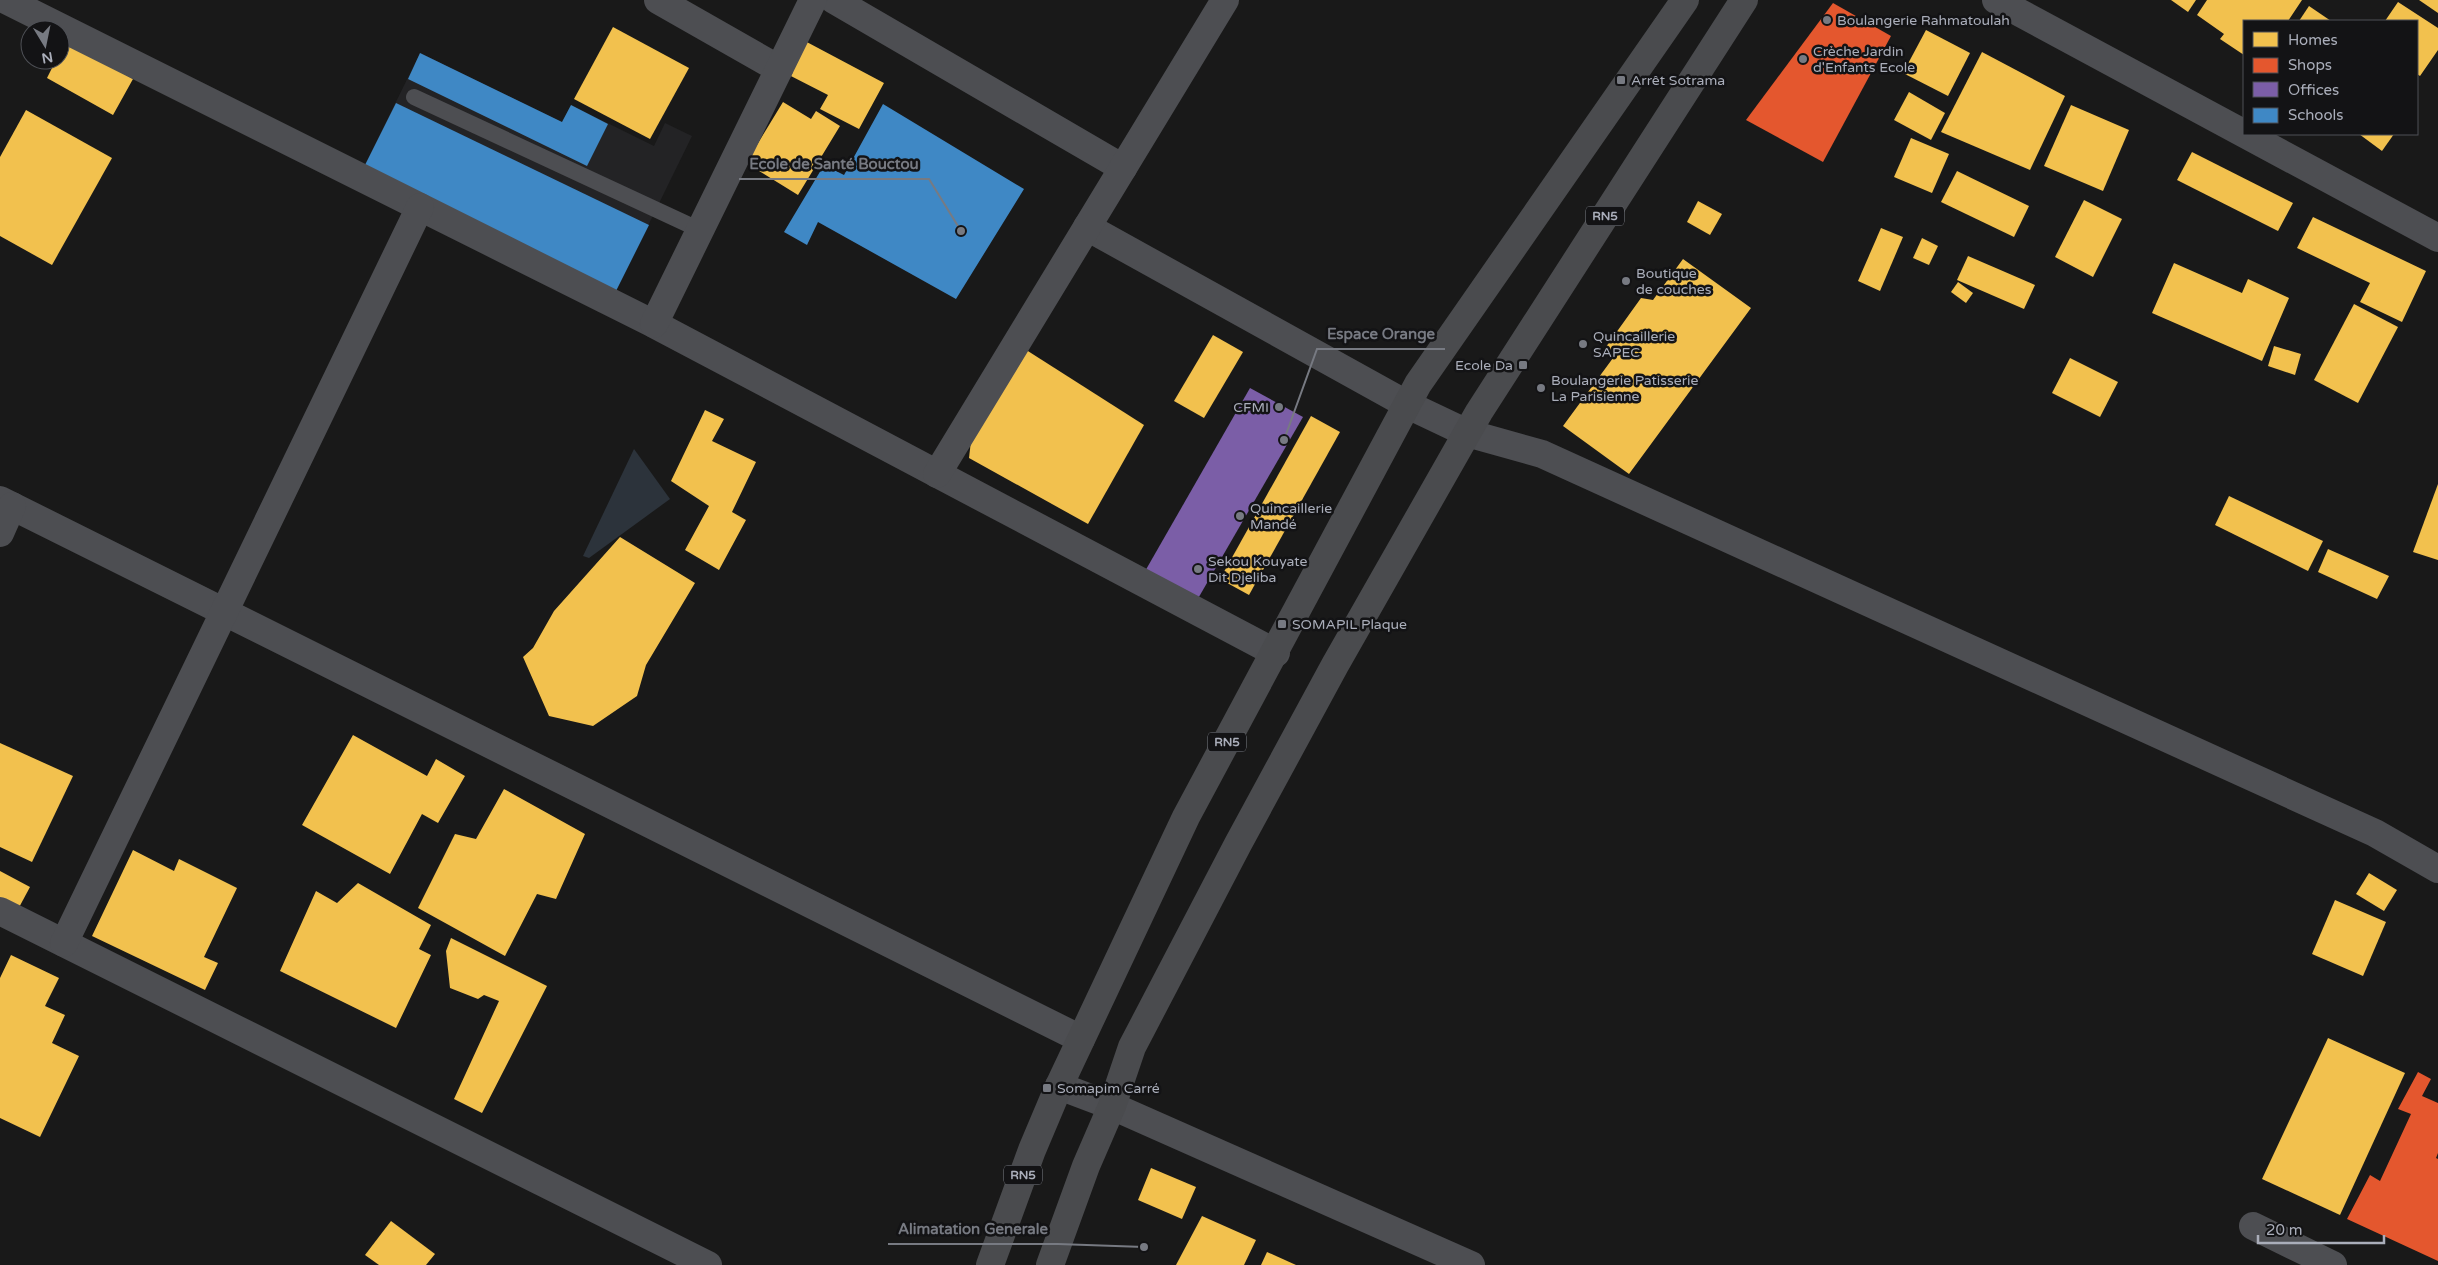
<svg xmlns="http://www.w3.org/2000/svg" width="2438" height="1265" viewBox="0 0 2438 1265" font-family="'Varela Round',sans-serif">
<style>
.built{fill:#232325}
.water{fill:#2c333b}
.homes{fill:#f2c14e}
.shops{fill:#e4572e}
.offices{fill:#7b5ea7}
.schools{fill:#3f88c5}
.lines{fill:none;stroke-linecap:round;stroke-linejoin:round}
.service{stroke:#4d4e52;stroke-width:16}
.minor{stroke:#4d4e52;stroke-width:28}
.trunk{stroke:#4a4b4e;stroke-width:28}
.poi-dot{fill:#777a82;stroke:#131315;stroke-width:2}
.labels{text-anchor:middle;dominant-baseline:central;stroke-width:5;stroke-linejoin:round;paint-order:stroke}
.shield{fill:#131315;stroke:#7d8088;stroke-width:1}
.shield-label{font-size:12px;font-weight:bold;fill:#aaaeba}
.poi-label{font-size:14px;fill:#aaaeba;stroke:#131315;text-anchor:start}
.leader{fill:none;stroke:#777a82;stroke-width:2}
.callout-dot{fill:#777a82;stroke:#131315;stroke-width:2}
.callout-label{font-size:15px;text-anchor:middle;font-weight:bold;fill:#777a82;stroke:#131315;stroke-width:5;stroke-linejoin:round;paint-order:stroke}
</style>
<rect width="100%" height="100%" fill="#191919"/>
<!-- built -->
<path class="built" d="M420 53 562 122 571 105 654 146 665 123 692 136 616 291 363 169Z"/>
<!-- water -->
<path class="water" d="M634 449 670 499 589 558 583 556Z"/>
<!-- homes -->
<g class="homes">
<path d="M2171 0H2196L2188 12Z"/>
<path d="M2207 0H2302L2288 21H2244V55L2220 39 2224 34 2197 15Z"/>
<path d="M2419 0H2438V13Z"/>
<path d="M2398 2 2438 28V50L2420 76 2417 74V21H2385Z"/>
<path d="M2309 6 2331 21H2299Z"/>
<path d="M613 27 689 68 650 139 574 99Z"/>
<path d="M1926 30 1970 53 1948 96 1903 73Z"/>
<path d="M803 40 884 83 859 129 820 109 828 95 785 73Z"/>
<path d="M67 42 133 79 113 115 47 78 56 60H60V53Z"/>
<path d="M1982 52 2065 96 2030 170 1941 132Z"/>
<path d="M1909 92 1945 113 1931 140 1894 120Z"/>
<path d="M783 102 811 119 816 111 840 126 798 195 746 163Z"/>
<path d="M2071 105 2129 130 2103 191 2044 166Z"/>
<path d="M26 110 112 158 52 265 0 236V157Z"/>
<path d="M2359 134H2394L2382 151Z"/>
<path d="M1911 138 1949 154 1932 193 1894 177Z"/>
<path d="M2192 152 2293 203 2278 231 2177 180Z"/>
<path d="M1957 171 2029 206 2014 237 1941 202Z"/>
<path d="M2084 200 2122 219 2093 277 2055 257Z"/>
<path d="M1698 201 1722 214 1710 235 1687 222Z"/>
<path d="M2313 217 2426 271 2402 322 2360 302 2370 283 2297 248Z"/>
<path d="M1881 228 1903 237 1880 291 1858 281Z"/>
<path d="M1922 238 1938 246 1929 265 1913 258Z"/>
<path d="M1968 256 2035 285 2024 309 1957 280Z"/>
<path d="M1683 259 1751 308 1629 474 1563 426 1613 358 1603 351 1641 298 1653 300Z"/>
<path d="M2174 263 2242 293 2248 279 2289 298 2262 361 2152 313Z"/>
<path d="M1958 282 1973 293 1966 303 1951 292Z"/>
<path d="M2354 304 2398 327 2358 403 2314 380Z"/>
<path d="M1213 335 1243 352 1204 418 1174 401Z"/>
<path d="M1020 346 1144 425 1088 524 969 458 974 415Z"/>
<path d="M2274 346 2301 354 2295 375 2268 366Z"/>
<path d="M2070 358 2118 382 2100 417 2052 393Z"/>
<path d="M705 410 724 419 712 441 756 462 732 512 746 520 719 570 685 550 709 506 671 481Z"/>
<path d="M1311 416 1340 432 1249 595 1220 579Z"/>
<path d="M2438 484V560L2413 552Z"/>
<path d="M2229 496 2323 541 2308 571 2215 525Z"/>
<path d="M620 537 695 583 646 665 637 696 593 726 549 716 523 657 533 648 554 611Z"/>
<path d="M2328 549 2389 576 2377 599 2318 572Z"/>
<path d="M353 735 427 776 436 759 465 776 438 823 422 814 390 874 302 825Z"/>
<path d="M0 743 73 776 32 862 0 847Z"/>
<path d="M504 789 585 834 556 899 537 894 505 956 418 908 455 834 476 839Z"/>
<path d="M133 850 174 871 179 859 237 888 204 957 218 963 205 990 92 936Z"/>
<path d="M0 871 30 887 16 913 0 905Z"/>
<path d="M2369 873 2397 890 2384 911 2356 894Z"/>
<path d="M358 883 431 925 419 949 431 955 396 1028 280 971 316 891 337 903Z"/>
<path d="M2335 900 2386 922 2363 976 2312 954Z"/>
<path d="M451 938 547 986 482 1113 454 1099 499 1001 484 995 478 999 450 988 446 951Z"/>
<path d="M11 955 59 978 45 1006 65 1015 52 1043 79 1056 40 1137 0 1118V978Z"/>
<path d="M2328 1038 2405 1073 2340 1215 2262 1179Z"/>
<path d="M1151 1168 1196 1187 1182 1219 1138 1200Z"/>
<path d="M1202 1216 1256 1240 1244 1265H1176Z"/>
<path d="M391 1221 435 1254 426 1265H379L365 1255Z"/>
<path d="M1267 1252 1296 1265H1261Z"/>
</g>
<!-- shops -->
<g class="shops">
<path d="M1833 3 1891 36 1823 162 1746 120Z"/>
<path d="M2418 1072 2431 1079 2422 1096 2438 1103V1153L2436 1158 2438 1159V1261L2347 1219 2370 1175 2380 1181 2411 1114 2398 1109Z"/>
</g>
<!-- offices -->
<path class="offices" d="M1250 388 1303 417 1196 602 1144 573Z"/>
<!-- schools -->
<g class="schools">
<path d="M420 53 562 122 571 105 608 124 587 166 408 79Z"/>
<path d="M396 103 649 225 616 291 363 169Z"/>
<path d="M883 104 1024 189 956 299 818 222 807 245 784 232 824 165 844 175Z"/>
</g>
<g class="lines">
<!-- service -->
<path class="service" d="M414 97 700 230"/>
<!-- minor -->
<g class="minor">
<path d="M6 0 654 324 1276 653"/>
<path d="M658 0 779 69"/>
<path d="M834 0 1123 168"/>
<path d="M1996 0 2438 238"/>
<path d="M1087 227 1408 405 1467 433 1542 454 2375 833 2438 869"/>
<path d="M654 324 813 0"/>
<path d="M937 474 1225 0"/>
<path d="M0 500 1081 1039"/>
<path d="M0 533 12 506"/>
<path d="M0 911 708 1265"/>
<path d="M64 943 420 207"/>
<path d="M1059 1086 1112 1106 1471 1265"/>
<path d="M2253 1226 2333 1265"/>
</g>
<!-- trunk -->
<g class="trunk">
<path d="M990 1265 1032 1150 1059 1086 1186 817 1418 384 1685 0"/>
<path d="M1050 1265 1086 1166 1112 1106 1132 1047 1238 844 1335 665 1479 412 1744 0"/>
</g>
</g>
<!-- markers -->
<g class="poi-dot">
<circle cx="1827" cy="20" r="5"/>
<circle cx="1803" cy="59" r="5"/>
<rect x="1616" y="75" width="10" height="10" rx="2.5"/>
<circle cx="1626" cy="281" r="5"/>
<circle cx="1583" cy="344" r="5"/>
<rect x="1518" y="360" width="10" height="10" rx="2.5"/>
<circle cx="1541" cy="388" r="5"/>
<circle cx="1279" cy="407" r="5"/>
<circle cx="1240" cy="516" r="5"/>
<circle cx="1198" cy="569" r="5"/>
<rect x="1277" y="619" width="10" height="10" rx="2.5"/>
<rect x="1042" y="1083" width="10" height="10" rx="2.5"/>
</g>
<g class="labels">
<!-- shield labels -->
<g class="shield">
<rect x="1586" y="206.5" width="38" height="19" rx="4"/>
<rect x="1208" y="732.5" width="38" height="19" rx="4"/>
<rect x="1004" y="1165.5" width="38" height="19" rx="4"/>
</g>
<g class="shield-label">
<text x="1605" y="216">RN5</text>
<text x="1227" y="742">RN5</text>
<text x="1023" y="1175">RN5</text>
</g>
<!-- poi labels -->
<g class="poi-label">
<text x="1837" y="20">Boulangerie Rahmatoulah</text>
<text x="1813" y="51">Crèche Jardin<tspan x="1813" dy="16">d'Enfants Ecole</tspan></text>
<text x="1631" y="80">Arrêt Sotrama</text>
<text x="1636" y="273">Boutique<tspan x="1636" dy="16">de couches</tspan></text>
<text x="1593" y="336">Quincaillerie<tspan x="1593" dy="16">SAPEC</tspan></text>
<text x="1513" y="365" text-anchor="end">Ecole Da</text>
<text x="1551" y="380">Boulangerie Patisserie<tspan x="1551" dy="16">La Parisienne</tspan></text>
<text x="1269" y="407" text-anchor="end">CFMI</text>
<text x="1250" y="508">Quincaillerie<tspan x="1250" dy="16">Mandé</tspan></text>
<text x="1208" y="561">Sekou Kouyate<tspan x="1208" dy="16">Dit Djeliba</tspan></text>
<text x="1292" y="624">SOMAPIL Plaque</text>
<text x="1057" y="1088">Somapim Carré</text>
</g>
</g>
<!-- callouts -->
<path class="leader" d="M961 231L929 179H739M1284 440L1317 349H1445M1144 1247L1058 1244H888"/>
<g class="callout-dot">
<circle cx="961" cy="231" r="5"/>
<circle cx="1284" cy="440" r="5"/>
<circle cx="1144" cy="1247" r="5"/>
</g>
<g class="callout-label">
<text x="834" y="169">Ecole de Santé Bouctou</text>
<text x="1381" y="339">Espace Orange</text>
<text x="973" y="1234">Alimatation Generale</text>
</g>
<!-- legend -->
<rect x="2243" y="20" width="175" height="115" fill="#131315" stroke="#4f5157"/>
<rect x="2253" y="32" width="25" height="15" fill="#f2c14e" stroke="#4f5157"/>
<text x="2288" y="45" font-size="15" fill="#aaaeba">Homes</text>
<rect x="2253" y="58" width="25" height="15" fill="#e4572e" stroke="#4f5157"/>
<text x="2288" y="70" font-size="15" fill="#aaaeba">Shops</text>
<rect x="2253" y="82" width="25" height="15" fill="#7b5ea7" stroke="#4f5157"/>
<text x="2288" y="95" font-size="15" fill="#aaaeba">Offices</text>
<rect x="2253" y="108" width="25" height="15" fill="#3f88c5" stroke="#4f5157"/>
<text x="2288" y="120" font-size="15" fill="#aaaeba">Schools</text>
<!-- north arrow -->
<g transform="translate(45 45) rotate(170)"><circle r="24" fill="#131315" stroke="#4f5157"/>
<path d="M0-4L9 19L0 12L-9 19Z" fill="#777a82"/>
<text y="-8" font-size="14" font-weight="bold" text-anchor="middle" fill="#aaaeba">N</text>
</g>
<!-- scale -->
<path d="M2258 1235v8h126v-8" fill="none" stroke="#aaaeba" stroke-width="2.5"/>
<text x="2266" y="1235" font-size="15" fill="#aaaeba" stroke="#131315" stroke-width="4" paint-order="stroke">20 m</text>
</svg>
